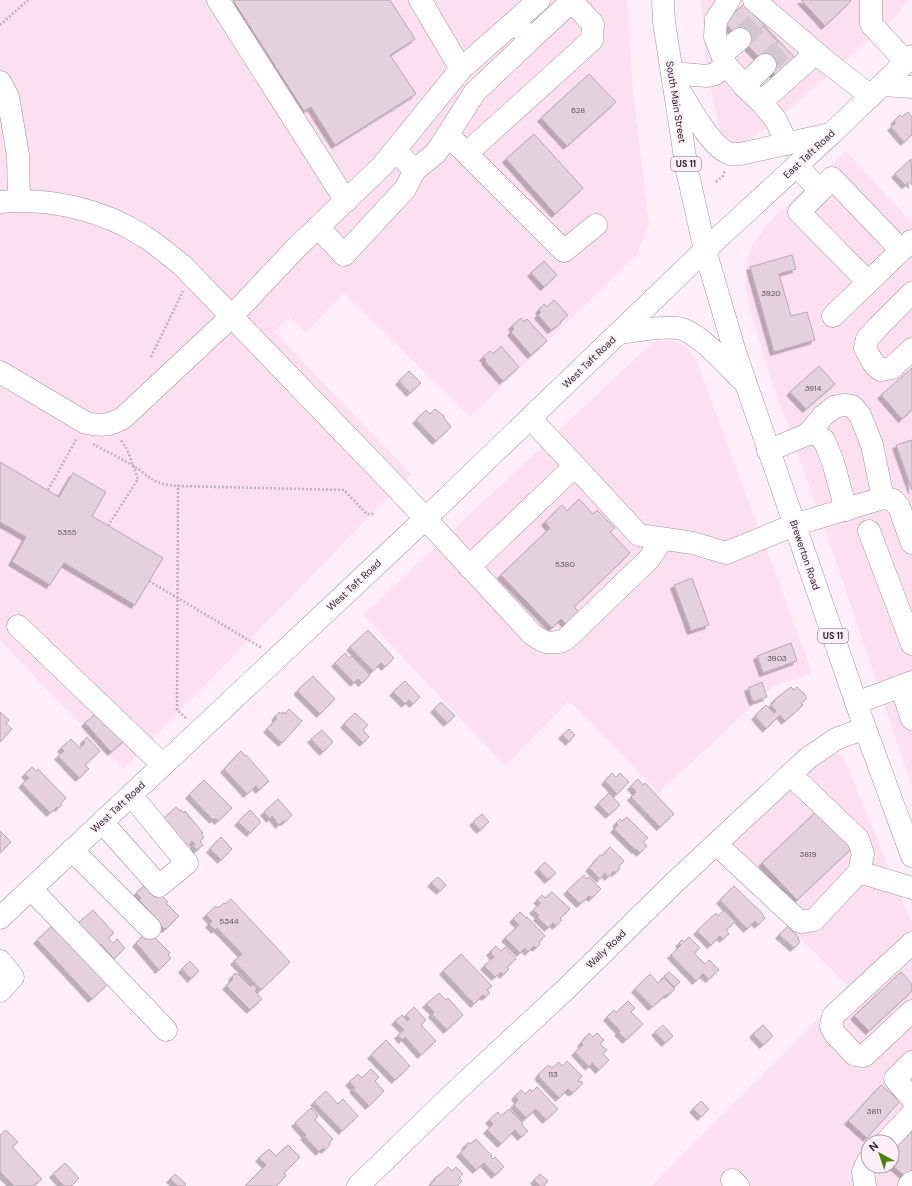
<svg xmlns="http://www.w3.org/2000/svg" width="912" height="1186" viewBox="0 0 912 1186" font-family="'DM Sans',sans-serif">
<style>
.built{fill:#fce0f0;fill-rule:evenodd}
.building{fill:#e4d1dc;stroke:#b8a6b0;filter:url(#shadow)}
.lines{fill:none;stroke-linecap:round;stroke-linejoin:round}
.minor-tunnel{stroke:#d4c6ce;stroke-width:22;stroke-dasharray:22 11;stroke-linecap:butt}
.minor-casing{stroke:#a18f99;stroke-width:23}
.major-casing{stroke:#a18f99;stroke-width:23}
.path{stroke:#beb1b8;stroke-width:2.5;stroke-dasharray:2 2;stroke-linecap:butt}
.minor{stroke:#fff;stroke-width:22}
.major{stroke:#fff;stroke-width:22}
.labels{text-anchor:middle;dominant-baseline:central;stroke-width:3;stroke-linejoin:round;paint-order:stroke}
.number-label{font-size:8px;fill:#5a5056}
.shield{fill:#feeef7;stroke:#6b6167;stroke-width:1}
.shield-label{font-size:9px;font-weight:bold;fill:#2c2529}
.street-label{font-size:10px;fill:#2c2529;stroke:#feeef7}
</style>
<defs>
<filter id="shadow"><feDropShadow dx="-3.5" dy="3.5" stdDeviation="0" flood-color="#0004"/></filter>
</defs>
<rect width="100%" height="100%" fill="#feeef7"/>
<!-- built -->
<g class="built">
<path d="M0 0H627L633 93 649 224 637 254 470 417 344 293 306 333 290 317 274 332 411 474 123 769 0 640Z"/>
<path d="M701 0H908L895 17 769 127 741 144 728 140 720 131 707 75Z"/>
<path d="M846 151 912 223V787L827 536 769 373 751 312 746 289V267L750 250 757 238 773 218Z"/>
<path d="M669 340 686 346 697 362 812 672 771 688 659 793 569 701 505 766 363 615 653 342Z"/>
<path d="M842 754 912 924V1186H652L849 987 716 854 827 755ZM868 1142H892V1166H868Z"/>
</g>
<!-- building -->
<g class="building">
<path d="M233 0H390L415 39 390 55 416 94 335 145 311 107 304 111Z"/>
<path d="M801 0H850L851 1 825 26Z"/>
<path d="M744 4 796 59 777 77 724 22Z"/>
<path d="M763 26 778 42 760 58 745 43Z"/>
<path d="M589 74 616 102 567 146 541 118Z"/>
<path d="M908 112 912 117V135L904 142 891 127 896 123 894 121 900 115 902 117Z"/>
<path d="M534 134 583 188 555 214 506 159Z"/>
<path d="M911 159 912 185 910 182 905 185 895 174Z"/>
<path d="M792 255 796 269 779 274 791 316 807 312 815 340 774 352 750 267Z"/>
<path d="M544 261 557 275 544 287 531 273Z"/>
<path d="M554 300 568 315 560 322 561 323 551 330 538 315 541 312 539 310 544 304 547 307Z"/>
<path d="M521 318 524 322 527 319 547 341 531 355 511 332 514 329 512 326Z"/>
<path d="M501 346 519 367 503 381 485 361 486 360 483 357 490 351 493 354Z"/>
<path d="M819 366 835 384 806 409 790 392Z"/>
<path d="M912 368V410L902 419 881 395Z"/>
<path d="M409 371 421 383 410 393 399 381Z"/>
<path d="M435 409 444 416V418L451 427 436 441 416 420 426 410 430 414Z"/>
<path d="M912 440V490L896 445Z"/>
<path d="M0 462 59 497 73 473 106 492 92 516 163 558 135 605 64 563 50 585 12 562 26 537 0 522Z"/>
<path d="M579 499 593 514 597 510 615 528 610 532 630 553 574 607 584 617 571 629 561 619 552 628 501 575 550 528 545 522 562 505 567 511Z"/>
<path d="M692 578 709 625 691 631 674 585Z"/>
<path d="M368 630 394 658 385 667 381 663 373 671 350 647Z"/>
<path d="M791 643 797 661 763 673 757 656Z"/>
<path d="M345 653 349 658 352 656 370 675 362 683 358 679 354 683 335 663Z"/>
<path d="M313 676 335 699 320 714 298 692V690Z"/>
<path d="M405 681 420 697 413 704 409 700 405 704 393 692Z"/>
<path d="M762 682 767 697 753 702 748 688Z"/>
<path d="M791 687 794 690 797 687 805 695 807 698 801 704 803 705 785 721 780 715 766 729 755 716 766 705 774 713 776 711 771 705 775 701 774 700Z"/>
<path d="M441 702 455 716 447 723 434 709Z"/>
<path d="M289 709 302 721 282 743 267 729 277 718 275 717 279 712 282 714 283 712 285 714Z"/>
<path d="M100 710 126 739 111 752 85 723Z"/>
<path d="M0 712 9 720 6 724 12 729 1 741 0 740Z"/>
<path d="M355 713 368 725 363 730 369 737 363 743 344 724Z"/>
<path d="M569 729 575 735 569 742 562 735Z"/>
<path d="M322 730 333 742 323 752 311 739Z"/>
<path d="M87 737 100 751 85 765 89 769 79 778 58 756 64 751 61 748 71 739 80 748 85 743 83 741Z"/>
<path d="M241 751 245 756 246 755 269 781 259 790 256 786 247 794 224 769Z"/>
<path d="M32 767 36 771 38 769 66 798 60 804 62 805 59 808 57 807 50 813 22 784 29 778 25 774Z"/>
<path d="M612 773 616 777 620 773 629 782 617 794 605 781Z"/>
<path d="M638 779 643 785 645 783 674 814 660 827 631 797 636 792 631 786Z"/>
<path d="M204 780 232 808 218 821 215 818 213 820 189 795Z"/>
<path d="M609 793 620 805 609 815 598 804Z"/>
<path d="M278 799 292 815 285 822 283 821 279 825 272 816 270 819 264 812Z"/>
<path d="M176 807 180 811 181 810 184 813 185 811 189 816 188 817H190L203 833 201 834 204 837 200 841 203 845 197 850 193 845 195 844 192 841 187 847 164 818Z"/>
<path d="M819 809 854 846 797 900 762 863Z"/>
<path d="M250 810 261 822 250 833 238 822Z"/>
<path d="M482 814 489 822 480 830 473 822Z"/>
<path d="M627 817 648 838 643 842 647 846 640 853 636 849 635 850 614 829 618 825 616 823 620 819 622 821Z"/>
<path d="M0 831 11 842 0 853Z"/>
<path d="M221 837 232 849 221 860 210 849Z"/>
<path d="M610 847 624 861 618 867 620 869 615 873 614 871 608 877 605 873 600 879 589 868 600 855 602 856Z"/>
<path d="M545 862 556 873 548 880 538 869Z"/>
<path d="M584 875 587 879 589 877 601 889 592 898 589 896 580 904 567 891Z"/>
<path d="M438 877 446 885 440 891 431 883Z"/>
<path d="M146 884 160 894 168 902 166 903 179 916 166 929 165 928 164 929 153 917 154 916 139 900 141 898 136 893Z"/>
<path d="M734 886 763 914 762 915 765 918 758 925 755 921 747 929 720 900Z"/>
<path d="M552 892 570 909 560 918 562 920 556 926 553 923 548 928 537 917 539 915 533 910 541 903 537 900 542 895 545 898Z"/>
<path d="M231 899 290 962 261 990 234 961 242 954 217 928 215 930 209 924 212 921 206 915 216 906 218 908 224 903 225 904Z"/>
<path d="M93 910 114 933 108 938 113 943 117 939 125 948 114 959 101 944 99 947 77 924Z"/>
<path d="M724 910 735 922 726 930 729 934 723 939 720 936 711 945 697 931 716 913 718 916Z"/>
<path d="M520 912 526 918 527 917 545 936 539 942 540 944 536 948 534 946 528 952 525 948 520 953 505 938 519 925 513 919Z"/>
<path d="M53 925 109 983 92 999 37 940Z"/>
<path d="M788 926 799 938 798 939 800 942 794 948 779 935Z"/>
<path d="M146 933 152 935 170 953 168 955 171 958 159 970 136 943Z"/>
<path d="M689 937 700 948 694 953 705 964 709 960 719 970 709 979 703 974 696 981 671 955 681 945 679 943 682 940 684 942Z"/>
<path d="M496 946 501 951 505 947 516 959 507 967 509 969 503 975 501 972 495 977 484 966 494 957 490 952Z"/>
<path d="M461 954 492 986 487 990 490 993 485 997 483 995 474 1004 443 971Z"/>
<path d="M190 961 199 971 191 979 182 969Z"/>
<path d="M669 972 680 982 674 987 664 976Z"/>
<path d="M901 972 912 984V991L869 1031 854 1016Z"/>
<path d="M235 973 237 975 238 974 251 987 253 984 257 989 255 991 262 999 250 1010 226 986 233 979 232 977Z"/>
<path d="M650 974 658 983 664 978 675 989 668 995 667 994 652 1007 635 989Z"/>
<path d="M439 993 446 1000 448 998 463 1015 447 1030 432 1014 434 1012 426 1004Z"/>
<path d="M628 1001 635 1008 631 1012 643 1024 626 1040 618 1032 620 1031 607 1017 614 1010 616 1013Z"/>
<path d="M414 1007 426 1020 421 1025 436 1041 421 1055 405 1037 402 1040 398 1035 404 1030 395 1021 402 1015 407 1021 409 1019 406 1015Z"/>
<path d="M663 1025 673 1036 665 1043 655 1032Z"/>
<path d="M763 1025 773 1036 763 1045 753 1034Z"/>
<path d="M589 1033 593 1037 597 1033 604 1040 600 1044 607 1050 603 1054 609 1060 599 1070 592 1063 589 1067 575 1052 583 1045 581 1043Z"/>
<path d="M386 1040 410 1066 395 1080 371 1055Z"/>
<path d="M567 1061 582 1076 578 1081 579 1082 581 1081 583 1083 574 1092H571L568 1089 559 1098 539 1077V1074L547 1066H550L552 1068 559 1062 562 1066Z"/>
<path d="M371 1069 379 1077 375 1081 384 1091 369 1106 353 1089 355 1088 349 1082 358 1074 362 1078Z"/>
<path d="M881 1085 900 1101 867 1138 848 1121Z"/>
<path d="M537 1087 558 1109 546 1120 536 1109 526 1118 514 1105 518 1100 515 1096 521 1090 525 1094 530 1089 532 1092Z"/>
<path d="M326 1091 338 1104 343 1099 358 1116 342 1131 314 1102Z"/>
<path d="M701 1101 709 1109 701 1117 693 1109Z"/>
<path d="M311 1108 318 1116 315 1120 333 1139 329 1143 330 1145 325 1150 323 1148 319 1152 304 1136 306 1135 295 1123Z"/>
<path d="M509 1109 523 1123 522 1125 528 1131 521 1137 515 1130 501 1144 487 1130 493 1124 489 1120 498 1112 501 1116Z"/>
<path d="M912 1126V1172L907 1178 892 1165V1149Z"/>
<path d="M6 1130 18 1142 12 1147 14 1149 42 1179 33 1186H14L0 1172V1135Z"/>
<path d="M476 1139 492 1156 491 1157 493 1159 495 1157 504 1167 495 1175 484 1163 476 1170 460 1153 466 1148 465 1146 468 1142 470 1144Z"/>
<path d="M288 1145 300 1157 284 1173 286 1176 276 1186H247L246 1185 266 1165 259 1158 269 1149 276 1156Z"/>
<path d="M65 1163 79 1178 71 1186H64L53 1174Z"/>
<path d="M448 1167 452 1171 456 1167 463 1174 459 1178 462 1181 457 1186H432L430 1184 435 1180 434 1179Z"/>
<path d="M175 1174 186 1184 184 1186H178L170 1179Z"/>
<path d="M540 1174 548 1181 544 1186H540L534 1180Z"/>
</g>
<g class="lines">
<!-- minor-tunnel -->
<g class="minor-tunnel">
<path d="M740 39 759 21"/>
<path d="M765 65 785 47"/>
</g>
<!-- minor casing -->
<g class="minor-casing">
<g id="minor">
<path d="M218 0 346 201"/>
<path d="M420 0 461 69"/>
<path d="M729 0 716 20 715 37 726 65 747 89 761 102 776 120 787 144"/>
<path d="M754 0 828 63 871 96"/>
<path d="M871 0V24L906 62"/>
<path d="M722 54 740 39"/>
<path d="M672 73 707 76 715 74 726 65"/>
<path d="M0 82 8 97 18 155 19 200"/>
<path d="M744 86 765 65"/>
<path d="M761 102 816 53"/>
<path d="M456 143 564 251 596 225"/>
<path d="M395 151 415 170 436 153 475 92 531 39 521 29"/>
<path d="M467 153 592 40 593 24 572 1 531 39"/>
<path d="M797 166 820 191 832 178 901 250"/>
<path d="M820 191 799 212 868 282"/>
<path d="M0 202C49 197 104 210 145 237 158 245 170 256 182 265L397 488 532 634C544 643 550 645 565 640L648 560 663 539"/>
<path d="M318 227 344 255 405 189 415 170"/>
<path d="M912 293 879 326 867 339 865 348C870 356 873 366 881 370L892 368 912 349"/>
<path d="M833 316 911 241"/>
<path d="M0 372 86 423C102 426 108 426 123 418L232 316 295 249 382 166 461 69 539 0"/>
<path d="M530 418 575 466"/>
<path d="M808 434 823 416 834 407 844 405 852 406 860 415 872 445 883 498"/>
<path d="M768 451 808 434H816L824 440 833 462 846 510"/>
<path d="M869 531 912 644"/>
<path d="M469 567 575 466 639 535 693 543 726 553 794 525 883 498 893 500 899 507 912 543"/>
<path d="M18 626 163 765"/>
<path d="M901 686 912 719"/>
<path d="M856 703 912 682"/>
<path d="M102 822 159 886 187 863 131 795"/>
<path d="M716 844 800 922 814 920 859 872 863 854 858 839 790 774"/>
<path d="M72 850 150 928"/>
<path d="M859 872 912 888"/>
<path d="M31 889 166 1030"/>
<path d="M912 943 833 1016 831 1026 835 1034 855 1055 864 1056 912 1011"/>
<path d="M0 961 13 977 0 991"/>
<path d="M912 1062 895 1079 912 1099"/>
<path d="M886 1142 912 1114"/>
<path d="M732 1180 738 1186"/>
<path d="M909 1185 912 1182"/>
<path d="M358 1186 455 1092 566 989 674 883 808 758 836 739 865 728"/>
<path d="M865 1186 863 1172 868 1161"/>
</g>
</g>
<!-- major casing -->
<g class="major-casing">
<g id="major">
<path d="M663 0 664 22 687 170 705 250 735 352 865 728 912 856"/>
<path d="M882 85 912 87"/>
<path d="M678 88C688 104 711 149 731 154 733 154 737 154 740 154L830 134"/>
<path d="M619 333C637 331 660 326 677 328 696 329 728 366 741 379"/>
<path d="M0 918 425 519 705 250 831 134 912 56"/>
</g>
</g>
<!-- path -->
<g class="path">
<path d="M0 25 28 0"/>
<path d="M716 182 723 176 725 170"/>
<path d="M151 357 183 291"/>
<path d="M93 444C106 451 120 458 132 465 151 477 153 485 178 486"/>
<path d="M48 490 77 438"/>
<path d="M108 526 138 479 127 449 120 439"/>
<path d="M149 581 262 648"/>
<path d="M186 718 177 710 178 486 344 490 367 514H375"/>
</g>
<!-- minor -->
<use href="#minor" class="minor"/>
<!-- major -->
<use href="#major" class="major"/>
</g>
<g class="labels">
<!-- number labels -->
<g class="number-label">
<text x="578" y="110">628</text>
<text x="771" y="293">3920</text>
<text x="813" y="388">3914</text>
<text x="67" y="532">5355</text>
<text x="565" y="564">5380</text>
<text x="777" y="658">3903</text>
<text x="808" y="854">3819</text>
<text x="229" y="921">5344</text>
<text x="553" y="1074">113</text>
<text x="874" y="1111">3811</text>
</g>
<!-- shield labels -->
<g class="shield">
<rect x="671" y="157" width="30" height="14" rx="3"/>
<rect x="818" y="629" width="30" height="14" rx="3"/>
</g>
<g class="shield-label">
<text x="686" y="164">US 11</text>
<text x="833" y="636">US 11</text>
</g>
<!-- street labels -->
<g class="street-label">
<text transform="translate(676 102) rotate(81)">South Main Street</text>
<text transform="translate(809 154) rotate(-43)">East Taft Road</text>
<text transform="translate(589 362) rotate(-44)">West Taft Road</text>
<text transform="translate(805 555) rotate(71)">Brewerton Road</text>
<text transform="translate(354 585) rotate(-43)">West Taft Road</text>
<text transform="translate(118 807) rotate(-43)">West Taft Road</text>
<text transform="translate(606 949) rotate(-44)">Wally Road</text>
</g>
</g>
<!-- north arrow -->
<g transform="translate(880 1154) rotate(320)"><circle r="19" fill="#feeef7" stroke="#aa9ea5"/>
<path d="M0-3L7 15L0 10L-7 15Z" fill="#4e7f0f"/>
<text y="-6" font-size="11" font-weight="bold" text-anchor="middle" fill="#2c2529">N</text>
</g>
</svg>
